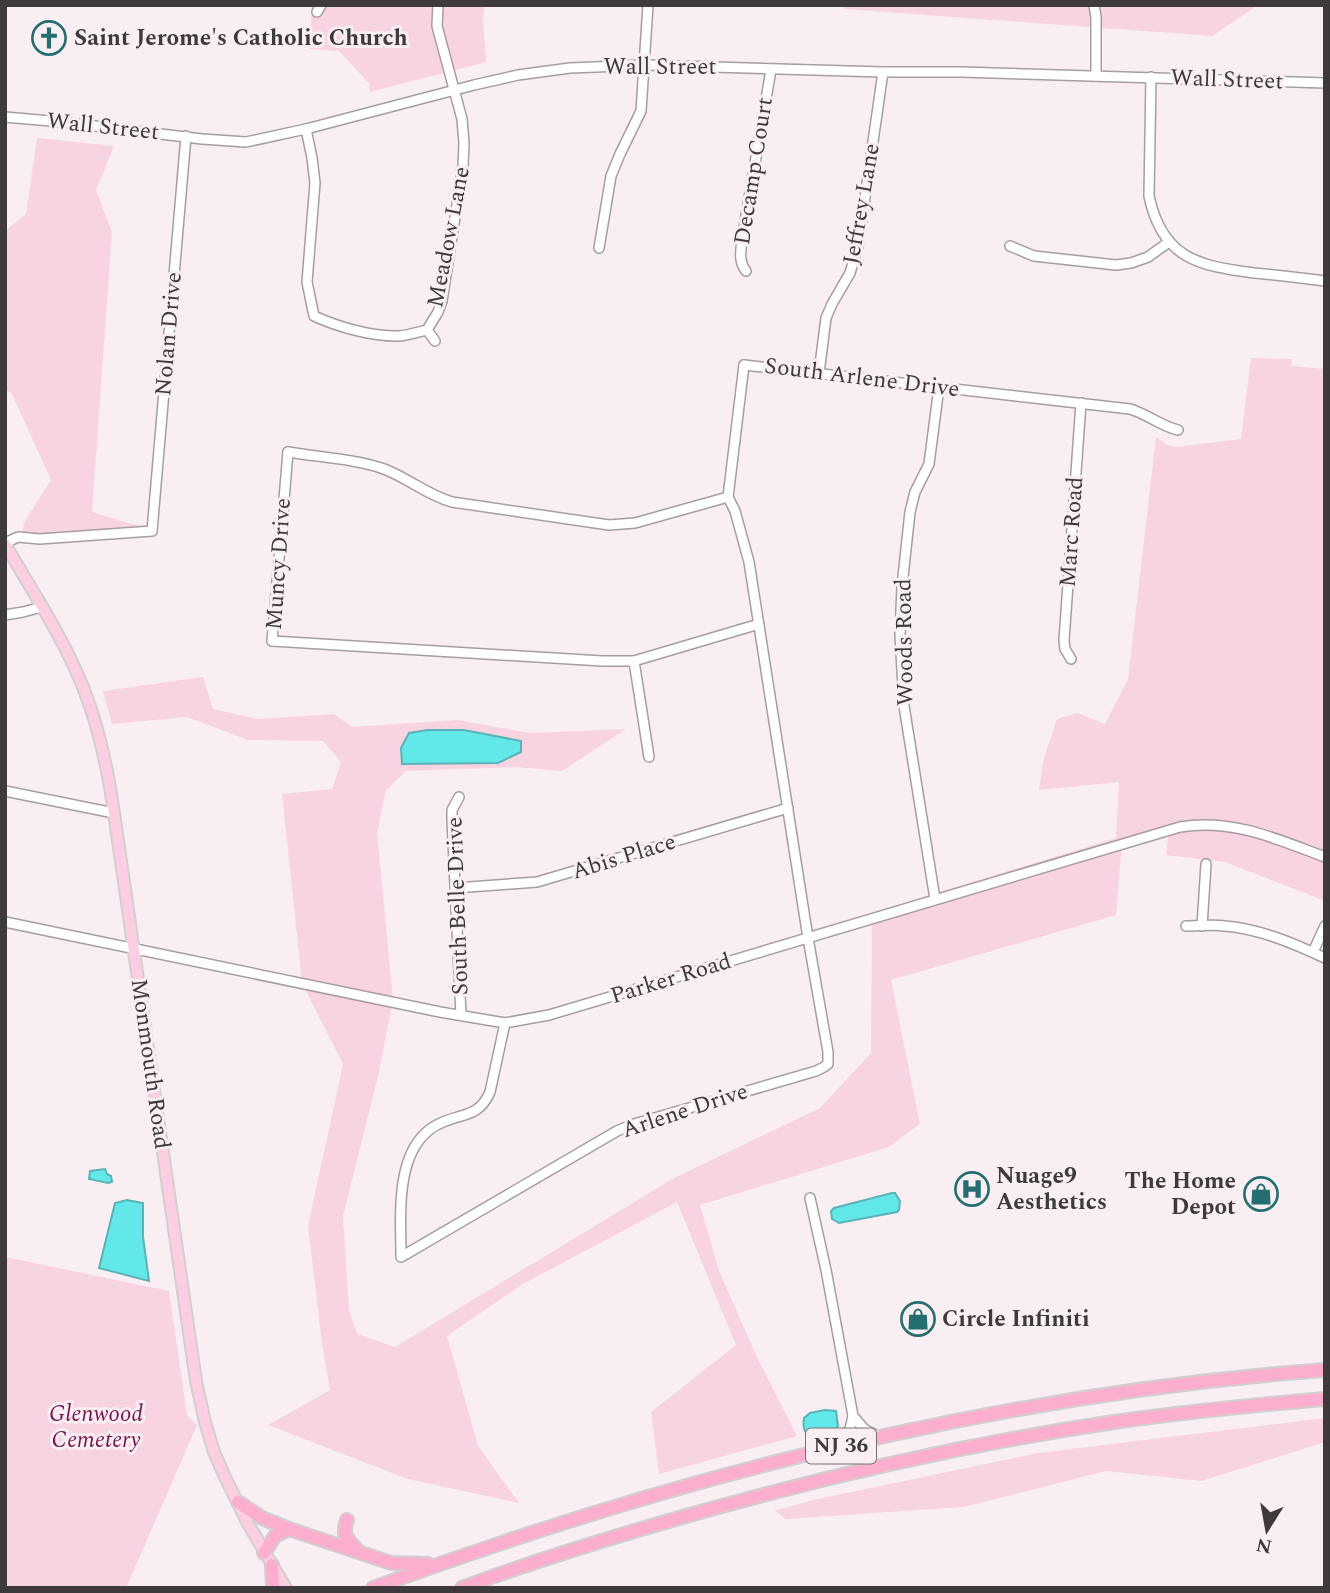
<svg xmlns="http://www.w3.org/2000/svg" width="1330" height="1593" viewBox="0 0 1330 1593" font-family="Spectral,serif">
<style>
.green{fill:#f8d3e1}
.water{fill:#63e8ea;stroke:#58b4b6;stroke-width:2}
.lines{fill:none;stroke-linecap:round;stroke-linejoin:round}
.minor-casing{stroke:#a69da1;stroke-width:12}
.major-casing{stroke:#d1d0d0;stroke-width:14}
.highway-casing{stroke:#d1d0d0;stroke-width:16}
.minor{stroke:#fff;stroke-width:9}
.major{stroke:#fdcee2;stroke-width:10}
.highway{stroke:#fcaece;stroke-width:12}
.labels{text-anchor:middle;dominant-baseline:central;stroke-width:6;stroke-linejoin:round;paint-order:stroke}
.shield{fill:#f9eff3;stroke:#767073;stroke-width:2}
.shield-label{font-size:21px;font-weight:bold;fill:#3e3a3c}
.poi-label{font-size:23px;font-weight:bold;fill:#3e3a3c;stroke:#f9eff3;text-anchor:start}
.street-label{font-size:23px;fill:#3e3a3c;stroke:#f9eff3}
.park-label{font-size:23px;font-style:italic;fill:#7b134c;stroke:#f9eff3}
</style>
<rect width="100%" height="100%" fill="#f9eff3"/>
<!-- green -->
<g class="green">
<path d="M312 5H485L483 19 486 62 370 92 369 83 339 51 309 49Z"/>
<path d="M845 5H1027L1030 7 1034 5H1258L1212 36 844 9Z"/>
<path d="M37 138 114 146 96 190 112 232 92 512 152 530 21 536 25 521 51 480 12 394 5 389V231L26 214Z"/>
<path d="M1251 358 1292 359 1291 366 1325 369V901L1225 862 1166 855 1169 830 1122 843 1116 915 891 980 920 1124 889 1147 700 1205 719 1271 756 1355 797 1436 659 1474 651 1412 736 1345 677 1202 521 1285 447 1336 478 1446 519 1503 408 1479 268 1425 330 1390 322 1344 308 1226 343 1064 302 983 282 794 332 789 341 762 323 741 248 740 187 717 112 724 103 691 203 677 213 709 257 719 334 714 352 727 458 720 530 733 626 729 562 771 517 767 406 771 386 790 377 833 393 1000 379 1072 343 1216 349 1310 357 1334 395 1347 674 1178 820 1108 871 1053 872 913 1116 838 1119 782 1039 790 1043 761 1057 719 1077 713 1105 724 1128 679 1156 437 1167 445 1176 447 1241 439Z"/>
<path d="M5 1257 169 1291 187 1415 197 1425 126 1588H5Z"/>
<path d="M1325 1418V1442L1202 1481 1106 1471 963 1507 786 1519 777 1512 774 1511 813 1500 1038 1453Z"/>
</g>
<!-- water -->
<g class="water">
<path d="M428 730H464L521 741V752L498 763 402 764 401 748 409 733Z"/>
<path d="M105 1169 107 1174 111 1176 112 1182 108 1183 89 1179 90 1171Z"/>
<path d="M892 1193H895L900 1201 899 1210 897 1212 839 1223 832 1219 831 1211 834 1208Z"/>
<path d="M127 1200 143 1203V1237L149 1281 99 1268 115 1203Z"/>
<path d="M825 1410 836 1411 838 1426 836 1429C822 1433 800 1445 804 1418L810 1413Z"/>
</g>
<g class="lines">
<!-- minor casing -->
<g class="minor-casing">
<g id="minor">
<path d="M1094 5 1096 17V76"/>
<path d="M317 12 321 5"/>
<path d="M1151 77 1149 196C1162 258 1198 266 1254 273 1277 275 1301 278 1325 281"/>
<path d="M5 117 62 122 202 139 246 142 306 129 474 85 518 75 570 68 646 65 883 72H961L1325 83"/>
<path d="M306 129 312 158 315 183 307 282 314 316C338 327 373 337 400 336 409 335 418 332 427 330L438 312 442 301 463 166 464 143 462 119 437 26 438 5"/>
<path d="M1010 246 1034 256 1116 265 1131 263 1148 257 1169 242"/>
<path d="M599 248 611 176 620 154 641 111 648 5"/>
<path d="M746 271C738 261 741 250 742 239L771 70"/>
<path d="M427 330 435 341"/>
<path d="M744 365 1130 409C1147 414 1161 426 1178 430"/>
<path d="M819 373 826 318 832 304 850 273 858 246 883 72"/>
<path d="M288 452C317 457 357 459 384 469 408 478 427 495 452 502L609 525 635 523 728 497"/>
<path d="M5 543 18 537 40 539 152 531 186 136"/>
<path d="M5 615 23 612 42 607"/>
<path d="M272 641 602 661H634L759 624"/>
<path d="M272 641 288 452"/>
<path d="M1071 659 1065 649 1064 640 1081 403"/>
<path d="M634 661 649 757"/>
<path d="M5 791 114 813"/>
<path d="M459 797 452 810V820L461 1015"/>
<path d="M455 888 537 882 788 808"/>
<path d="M935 899 904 706 900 635 902 586 910 512 915 492 929 464 939 387"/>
<path d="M5 922 440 1012 505 1023 549 1015 1180 827C1231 818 1277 839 1325 857"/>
<path d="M1186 926C1199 926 1213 924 1225 926 1260 929 1293 943 1325 958"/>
<path d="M1202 926 1206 864"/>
<path d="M1313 952 1325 926"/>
<path d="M505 1023 490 1092C479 1117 464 1113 443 1122 393 1142 401 1214 401 1257L617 1131 634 1124 816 1071 824 1067 828 1064V1052L808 938 749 562 735 511 728 497 744 365"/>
<path d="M810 1198 826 1270 853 1416 850 1429 837 1447"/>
<path d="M853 1416 864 1429 879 1437"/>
</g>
</g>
<!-- major casing -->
<g class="major-casing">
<path id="major" d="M5 544C32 591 63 637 83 687 99 727 108 770 114 813L196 1381 205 1422 214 1452 224 1475 247 1522 286 1588"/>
</g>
<!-- highway casing -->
<g class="highway-casing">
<g id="highway">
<path d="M238 1502 262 1518 289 1529"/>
<path d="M347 1520C341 1536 348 1539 358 1551"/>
<path d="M264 1553 275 1536 289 1529 391 1563 428 1564"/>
<path d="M272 1565 273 1588"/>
<path d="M373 1588C680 1475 998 1394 1325 1370"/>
<path d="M462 1588C533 1561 606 1539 679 1518 822 1477 967 1444 1114 1422 1184 1412 1254 1405 1325 1399"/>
</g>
</g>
<!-- minor -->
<use href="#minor" class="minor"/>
<!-- major -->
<use href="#major" class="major"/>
<!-- highway -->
<use href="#highway" class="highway"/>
</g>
<!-- icons -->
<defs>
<g id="church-ring" transform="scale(1.75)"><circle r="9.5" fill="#f9eff3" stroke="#236e70" stroke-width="1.5"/><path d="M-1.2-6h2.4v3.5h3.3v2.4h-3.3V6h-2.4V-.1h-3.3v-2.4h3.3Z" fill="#236e70"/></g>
<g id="hospital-ring" transform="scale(1.75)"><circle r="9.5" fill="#f9eff3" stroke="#236e70" stroke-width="1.5"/><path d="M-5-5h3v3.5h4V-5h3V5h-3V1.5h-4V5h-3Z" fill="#236e70"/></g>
<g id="shop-ring" transform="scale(1.75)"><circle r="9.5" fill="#f9eff3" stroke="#236e70" stroke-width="1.5"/><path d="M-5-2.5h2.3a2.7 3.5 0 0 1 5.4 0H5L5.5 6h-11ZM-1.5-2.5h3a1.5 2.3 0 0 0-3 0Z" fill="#236e70"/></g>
</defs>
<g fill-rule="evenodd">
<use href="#church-ring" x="49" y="38"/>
<use href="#hospital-ring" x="972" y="1189"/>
<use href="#shop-ring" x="1261" y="1194"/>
<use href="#shop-ring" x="918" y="1319"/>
</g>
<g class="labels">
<!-- shield labels -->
<rect class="shield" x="806" y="1428.5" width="70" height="35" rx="5"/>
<g class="shield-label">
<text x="841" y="1446">NJ 36</text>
</g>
<!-- poi labels -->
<g class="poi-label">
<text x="74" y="38">Saint Jerome's Catholic Church</text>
<text x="996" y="1176">Nuage9<tspan x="996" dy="26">Aesthetics</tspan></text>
<text x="1236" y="1181" text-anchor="end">The Home<tspan x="1236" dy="26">Depot</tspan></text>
<text x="942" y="1319">Circle Infiniti</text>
</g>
<!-- street labels -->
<g class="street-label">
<text x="660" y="67">Wall Street</text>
<text transform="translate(1227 80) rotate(2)">Wall Street</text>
<text transform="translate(103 127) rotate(6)">Wall Street</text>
<text transform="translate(754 171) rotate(-81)">Decamp Court</text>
<text transform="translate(862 204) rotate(-80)">Jeffrey Lane</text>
<text transform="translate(449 237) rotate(-79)">Meadow Lane</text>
<text transform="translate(169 334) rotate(-85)">Nolan Drive</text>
<text transform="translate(862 378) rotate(7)">South Arlene Drive</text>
<text transform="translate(1072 532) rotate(-86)">Marc Road</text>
<text transform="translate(279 564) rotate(-86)">Muncy Drive</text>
<text transform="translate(905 642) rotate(-91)">Woods Road</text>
<text transform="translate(624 857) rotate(-17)">Abis Place</text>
<text transform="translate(458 906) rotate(-92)">South Belle Drive</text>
<text transform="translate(671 979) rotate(-17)">Parker Road</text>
<text transform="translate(150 1064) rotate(82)">Monmouth Road</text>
<text transform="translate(685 1111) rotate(-18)">Arlene Drive</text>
</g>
<!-- park labels -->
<g class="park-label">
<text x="96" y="1414">Glenwood<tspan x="96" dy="26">Cemetery</tspan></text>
</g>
</g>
<!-- border -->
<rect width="1330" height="1593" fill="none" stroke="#3e3a3c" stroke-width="14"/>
<!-- north arrow -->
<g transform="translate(1267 1530) rotate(191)" stroke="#f9eff3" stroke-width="5" paint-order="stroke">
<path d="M0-5L12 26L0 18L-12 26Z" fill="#3e3a3c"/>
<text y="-10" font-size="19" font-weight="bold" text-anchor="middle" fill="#3e3a3c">N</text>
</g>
</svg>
